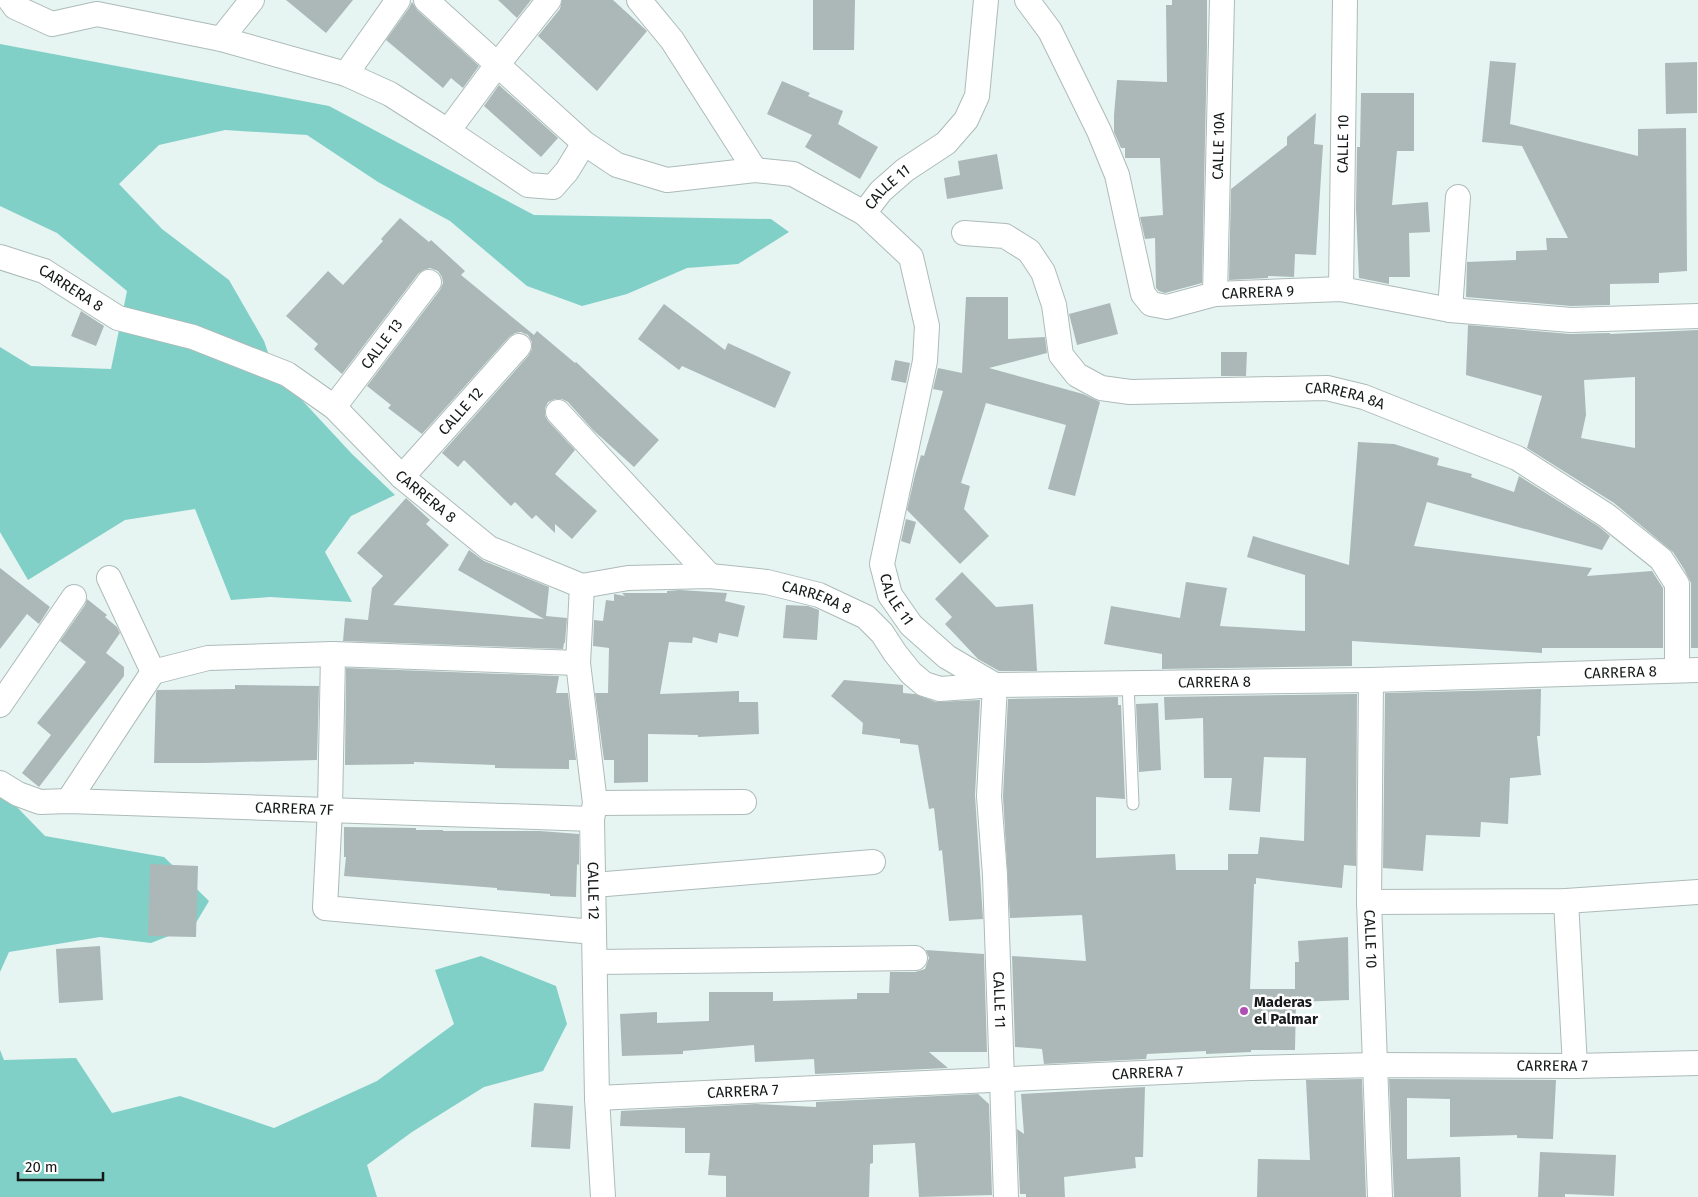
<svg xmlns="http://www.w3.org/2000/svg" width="1698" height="1197" viewBox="0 0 1698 1197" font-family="'Fira Sans',sans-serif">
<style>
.green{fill:#80d0c8}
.building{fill:#abb8b7;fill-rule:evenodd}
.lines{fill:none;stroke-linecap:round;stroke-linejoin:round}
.lane-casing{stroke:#adbbb9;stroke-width:13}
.street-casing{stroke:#adbbb9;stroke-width:26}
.lane{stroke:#fff;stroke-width:11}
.street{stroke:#fff;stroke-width:24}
.poi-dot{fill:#b04eb6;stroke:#fff;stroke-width:2}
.labels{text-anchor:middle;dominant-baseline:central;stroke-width:5;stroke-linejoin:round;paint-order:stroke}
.street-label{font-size:15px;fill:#151919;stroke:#fff}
.poi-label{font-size:15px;font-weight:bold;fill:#151919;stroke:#fff;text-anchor:start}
</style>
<rect width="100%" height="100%" fill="#e6f4f2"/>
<!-- green -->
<g class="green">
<path d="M0 44 329 106 534 215 771 219 789 232 738 264 687 268 627 294 582 306 527 286 450 221 378 182 307 135 225 130 159 145 119 184 162 229 229 280 264 341 274 370 352 454 395 495 351 516 325 552 352 602 270 597 231 600 195 509 125 520 28 580 0 532V347L31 366 111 369 127 291 57 233 0 206Z"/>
<path d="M0 795 13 803 45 836 164 857 209 901 194 926 151 943 100 937 9 952 0 972Z"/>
<path d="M481 956 556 986 567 1024 543 1071 484 1087 412 1132 367 1165 377 1197H0V1050L4 1060 76 1058 112 1113 180 1096 274 1128 377 1081 454 1024 435 970Z"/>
</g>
<!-- building -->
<g class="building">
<path d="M286 0H353L326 33Z"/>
<path d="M498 0H531L517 18Z"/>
<path d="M562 0H613L647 31 597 91 538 36 560 9Z"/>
<path d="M813 0H855L854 50H813Z"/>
<path d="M1172 0H1207V46L1202 283 1165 293 1159 291 1156 288 1155 238 1145 239 1140 217 1163 215 1160 158H1125V148H1121L1114 132V115L1117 80 1167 82 1166 5H1172Z"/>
<path d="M412 2 417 10 479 66 463 88 451 78 443 88 386 40 409 8Z"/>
<path d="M1490 61 1516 63 1510 124 1638 156V129L1686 128 1687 271 1659 273V283L1610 284V305L1571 306 1466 297 1467 262 1516 260V251L1547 250 1546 238H1568L1522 146 1482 142Z"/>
<path d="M1697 62V113L1666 114 1665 63Z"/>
<path d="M782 81 810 93 808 96 843 111 838 124 878 147 860 179 805 147 812 135 767 114Z"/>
<path d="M499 85 558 138 541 157 484 106Z"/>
<path d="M1361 93H1414V151H1397L1392 205 1428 202 1430 232 1409 233 1410 277H1389V284L1359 278 1356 209 1357 147H1360Z"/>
<path d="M1316 113 1314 144 1323 145 1316 255 1295 254 1294 277 1268 276V278L1229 280 1231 189 1287 145V137Z"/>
<path d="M997 154 1003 189 947 199 944 178 960 175 958 161Z"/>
<path d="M400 218 429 242 431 240 465 271 461 275 534 335 537 331 575 363 576 362 659 440 634 467 593 430 568 402 562 399H555L548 402 545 408V416L548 421 575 450 555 474 597 511 572 539 555 524V533L536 515 532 519 515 502 511 506 464 460 458 467 442 453 529 355 532 349V342L528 335 521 332 515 333 509 337 422 434 388 408 391 405 367 386 440 290 443 283 442 277 438 271 430 268 423 270 418 274 342 374 314 349 318 344 286 316 328 271 343 285 383 241 381 239Z"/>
<path d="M966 297H1008V339L1045 337 1047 353 989 368 1083 394 1100 402 1075 496 1048 489 1066 425 986 403 961 483 970 486 964 509 989 536 960 564 907 510 915 475 921 455 924 456 943 391 933 389 938 368 962 373Z"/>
<path d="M1110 303 1118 334 1077 345 1069 314Z"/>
<path d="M664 304 725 350 728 343 791 372 775 408 682 366 679 370 638 339Z"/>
<path d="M81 311 104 326 96 346 71 336Z"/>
<path d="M1468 325 1570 334 1610 333V334L1698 330V648H1691V583L1684 569 1673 552 1614 503 1527 448 1542 396 1466 375ZM1635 377V448L1581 438 1586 415 1584 380Z"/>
<path d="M1221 352H1247L1246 376H1221Z"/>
<path d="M895 360 910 363 906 383 891 380Z"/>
<path d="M1358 442 1394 444 1439 458 1437 465 1472 474 1471 477 1514 492 1519 476 1598 526 1610 536 1602 550 1427 502 1414 546 1592 568 1587 576 1652 571 1663 588V648H1542V653L1352 641V666L1162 669V654L1104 644 1111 606 1180 618 1186 582 1227 588 1220 626 1305 631V575L1247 557 1253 536 1349 565Z"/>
<path d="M406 498 430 520 426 524 449 545 393 605 544 619 458 570 469 550 484 561 549 587 546 616 567 618 565 643H564L563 649 343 641 345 618 368 620 372 588 383 576 357 553Z"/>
<path d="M906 519 916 522 910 544 901 541Z"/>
<path d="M0 568 50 607 39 624 27 614 0 649Z"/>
<path d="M962 572 996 607 1033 604 1037 671H999L978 659 945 624 952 617 935 599Z"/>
<path d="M680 590 727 593 725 601 745 606 738 637 719 633 717 643 693 637 692 643 669 642 660 694 739 691V702H758L759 734 698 737V735L648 734V782L614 783V760H604L595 693H608L609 648 593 646 594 620 603 621 606 600 614 601V594L625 596 622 593H667V591Z"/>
<path d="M87 599 107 615 105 617 117 627 120 633 106 653 124 667V676L39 787 22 773 51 735 37 723 86 662 60 641 85 605Z"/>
<path d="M786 605 808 606 819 610 817 640 783 638Z"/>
<path d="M346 668 559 676 556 693H568L576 760H569V769L495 768V765L414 762V764L345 765Z"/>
<path d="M844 680 903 685V693L915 694 936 702 980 700 975 795 983 919 949 921 942 850 939 851 934 808 929 809 918 745 900 743V739L862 734 863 723 831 696Z"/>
<path d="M235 685 319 686 317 760 204 763H154L156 693 157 690 235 689Z"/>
<path d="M1541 689 1540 736H1537L1541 775 1510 778 1508 824 1481 822 1480 837 1426 835 1423 871 1383 868 1385 693Z"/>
<path d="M1357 694 1356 866 1344 865 1342 888 1256 878V884H1254L1250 989H1295V962H1299L1298 941 1348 937 1349 1000 1296 1002V999L1295 1050H1251V1052L1206 1054V1051L1147 1054 1146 1059 1044 1064 1042 1049 1015 1047 1012 956 1086 961 1082 915 1010 918 1003 796 1008 699 1118 697V705H1121L1125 799 1096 797V858L1175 854 1176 870H1228V854H1258L1260 837 1304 841 1306 758 1264 757 1260 812 1229 810 1232 778H1204L1203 718 1165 720 1164 697Z"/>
<path d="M1158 703 1161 770 1139 772 1136 704Z"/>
<path d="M344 827 416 828V830H443V831H540L579 834V865L577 864 576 897 550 896V894L497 890V888L344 876 346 857H344Z"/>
<path d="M150 864 198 866 196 937 148 936Z"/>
<path d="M100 946 103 1000 59 1003 56 949Z"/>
<path d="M926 950 984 954 987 1052H929L948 1068 815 1074 814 1059 755 1062 754 1045 683 1051V1054L622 1056 620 1014 657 1012V1023L709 1021V992H773V1001L857 999V993H889L890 972H915L925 969 929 958Z"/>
<path d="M1362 1079 1366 1197H1257L1258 1159 1310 1160 1306 1080Z"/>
<path d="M1389 1079 1556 1080 1553 1139 1517 1138V1135L1450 1137V1099L1407 1098V1159L1460 1157 1461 1197H1394Z"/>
<path d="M1145 1087 1143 1157H1135L1136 1168 1064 1177 1065 1197H1026V1194H1020L1017 1129 1024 1134 1021 1094Z"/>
<path d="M978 1094 989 1104 992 1195 919 1197 915 1143 873 1145V1163L870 1164 869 1197H726V1176L708 1175 710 1153H685V1128L620 1126 621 1111 756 1104 816 1107V1102Z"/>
<path d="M534 1103 573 1106 570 1149 531 1147Z"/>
<path d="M1540 1152 1616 1155 1614 1196 1565 1194V1197H1538Z"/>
</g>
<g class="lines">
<!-- lane casing -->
<g class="lane-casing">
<path id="lane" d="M1128 683 1133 804"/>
</g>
<!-- street casing -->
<g class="street-casing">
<g id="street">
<path d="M10 0 15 7 52 24 97 14 221 39 346 74 390 94 448 131 528 185 553 187 567 171 584 143"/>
<path id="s1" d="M426 0 584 143 617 165 667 180 755 170 793 174 864 213 911 257 927 326 925 361 882 564 890 595 911 625 947 657 995 685 989 796 995 875 1006 1197"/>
<path d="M639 0 672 40 755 170"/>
<path id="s2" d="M1027 0 1050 31 1099 131 1117 175 1143 294 1151 304 1167 307 1215 294 1341 289 1450 310 1571 320 1698 316"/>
<path d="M221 39 252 0"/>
<path d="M346 74 398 0"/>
<path d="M448 131 497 65 549 0"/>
<path id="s3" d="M864 213 881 191 905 170 946 143 966 120 977 96 986 0"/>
<path id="s4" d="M964 233 1005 236 1029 251 1043 272 1054 305 1061 355 1077 375 1101 388 1130 392 1327 388 1364 397 1517 458 1606 515 1661 559 1677 584V670"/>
<path id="s5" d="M0 257 44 271 118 318 193 337 287 374 334 407 402 477 489 548 582 586 628 578 710 576 767 582 819 595 866 617 882 633 895 653 911 673 924 684 940 689 995 685 1371 680 1698 670"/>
<path id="s6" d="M1341 289 1345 0"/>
<path id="s7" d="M1215 294 1222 0"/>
<path d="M1450 310 1458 197"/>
<path id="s8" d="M334 407 429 282"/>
<path d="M558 412 710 576"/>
<path id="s9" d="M402 477 519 346"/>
<path id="s10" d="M582 586 578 663 595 803 592 819 597 1098 603 1197"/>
<path d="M333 654 330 809 325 908 594 932"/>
<path d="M153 672 208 658 333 654 578 663"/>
<path id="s11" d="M1371 680 1369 902 1380 1197"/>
<path d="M0 705 74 597"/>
<path id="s12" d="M0 783 18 794 40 802 68 801 592 819"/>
<path d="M68 801 153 672 109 578"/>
<path d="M595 803 744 802"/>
<path d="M594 885 873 862"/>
<path d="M1566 901 1575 1066"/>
<path d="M1369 902 1566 901 1698 892"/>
<path d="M595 962 915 958"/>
<path id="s13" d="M597 1098 1251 1068 1375 1065 1575 1066 1698 1063"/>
</g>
</g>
<!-- lane -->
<use href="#lane" class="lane"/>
<!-- street -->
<use href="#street" class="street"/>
</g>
<!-- markers -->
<circle class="poi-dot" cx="1244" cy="1011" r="5"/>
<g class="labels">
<!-- street labels -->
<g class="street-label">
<text stroke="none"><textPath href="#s6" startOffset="145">CALLE 10</textPath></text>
<text stroke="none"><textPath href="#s7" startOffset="148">CALLE 10A</textPath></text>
<text stroke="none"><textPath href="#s3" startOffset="35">CALLE 11</textPath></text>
<text stroke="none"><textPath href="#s5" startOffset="78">CARRERA 8</textPath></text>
<text stroke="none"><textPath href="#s2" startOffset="441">CARRERA 9</textPath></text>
<text stroke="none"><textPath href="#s8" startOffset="79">CALLE 13</textPath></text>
<text stroke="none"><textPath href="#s4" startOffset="478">CARRERA 8A</textPath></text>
<text stroke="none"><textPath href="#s9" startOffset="88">CALLE 12</textPath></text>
<text stroke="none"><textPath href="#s5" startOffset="498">CARRERA 8</textPath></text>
<text stroke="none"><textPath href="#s1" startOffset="929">CALLE 11</textPath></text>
<text stroke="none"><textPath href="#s5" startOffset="918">CARRERA 8</textPath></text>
<text stroke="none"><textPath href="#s5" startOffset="1758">CARRERA 8</textPath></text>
<text stroke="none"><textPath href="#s5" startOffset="1352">CARRERA 8</textPath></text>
<text stroke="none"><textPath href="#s12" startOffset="299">CARRERA 7F</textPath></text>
<text stroke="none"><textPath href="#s10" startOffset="306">CALLE 12</textPath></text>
<text stroke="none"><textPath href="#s11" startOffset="259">CALLE 10</textPath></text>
<text stroke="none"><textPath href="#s1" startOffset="1378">CALLE 11</textPath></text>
<text stroke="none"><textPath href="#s13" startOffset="956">CARRERA 7</textPath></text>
<text stroke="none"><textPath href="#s13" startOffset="551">CARRERA 7</textPath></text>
<text stroke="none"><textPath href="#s13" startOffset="146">CARRERA 7</textPath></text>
</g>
<!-- poi labels -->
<g class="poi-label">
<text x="1254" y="1002">Maderas<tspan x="1254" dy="17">el Palmar</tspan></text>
</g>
</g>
<!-- scale -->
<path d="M18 1172v8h85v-8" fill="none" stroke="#151919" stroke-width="2.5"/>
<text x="25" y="1172" font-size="15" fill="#151919" stroke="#ffffff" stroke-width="4" paint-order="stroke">20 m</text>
</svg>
